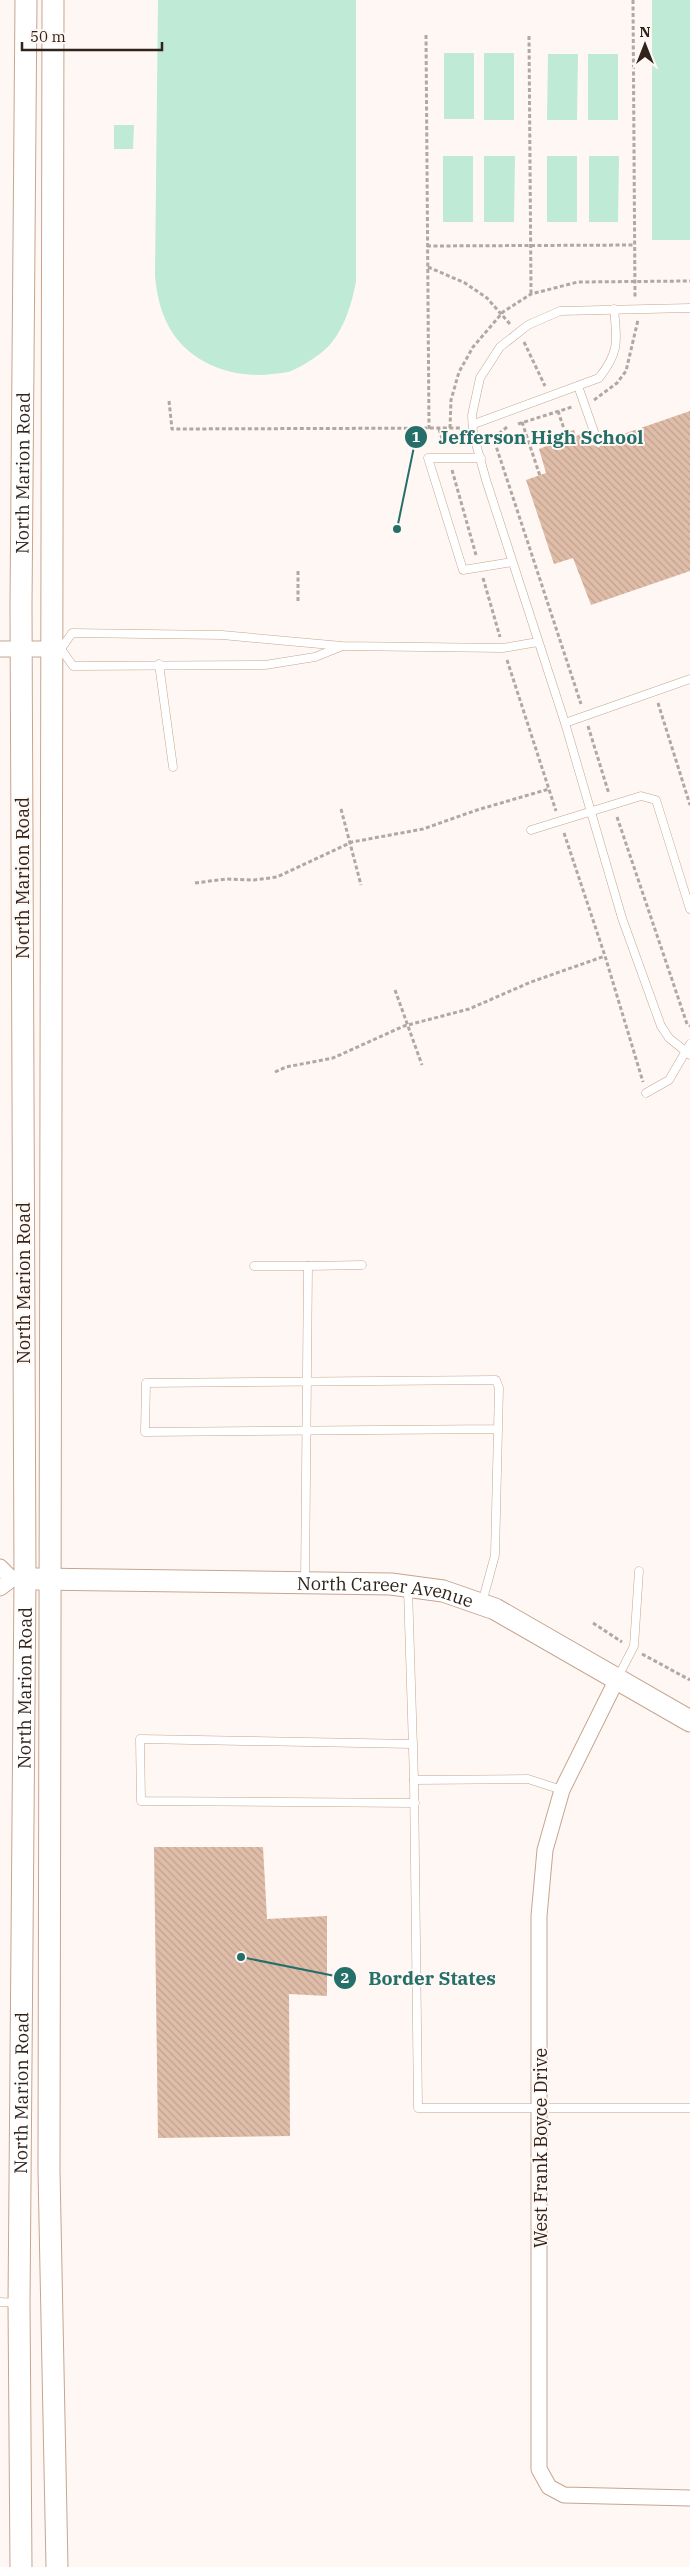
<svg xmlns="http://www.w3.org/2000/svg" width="690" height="2567" viewBox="0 0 690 2567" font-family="'IBM Plex Serif',serif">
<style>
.garden{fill:#beead6}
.building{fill:url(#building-back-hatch)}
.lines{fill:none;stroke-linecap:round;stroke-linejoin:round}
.lane-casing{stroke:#c6a590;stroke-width:9}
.street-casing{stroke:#c6a590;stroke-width:17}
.secondary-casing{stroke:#c6a590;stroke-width:23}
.path{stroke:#b2a8a2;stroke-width:3;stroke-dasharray:4 2.5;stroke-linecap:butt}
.lane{stroke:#fff;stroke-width:8}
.street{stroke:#fff;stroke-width:15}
.secondary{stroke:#fff;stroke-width:21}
.labels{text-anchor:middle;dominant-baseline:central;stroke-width:4;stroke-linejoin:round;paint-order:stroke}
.street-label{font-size:18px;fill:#30231b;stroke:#fff7f3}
.leader{fill:none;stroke:#256f6a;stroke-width:2}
.callout-dot{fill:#256f6a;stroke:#fff7f3;stroke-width:2}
.mark-label{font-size:15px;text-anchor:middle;font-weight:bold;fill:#fff}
.callout-label{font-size:19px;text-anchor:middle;font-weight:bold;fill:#256f6a;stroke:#fff7f3;stroke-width:4;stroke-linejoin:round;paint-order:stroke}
</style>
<defs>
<pattern id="building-back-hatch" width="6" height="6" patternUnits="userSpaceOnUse" patternTransform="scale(1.25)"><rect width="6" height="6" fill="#dfbda8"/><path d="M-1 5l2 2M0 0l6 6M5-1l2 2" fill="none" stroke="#c0a290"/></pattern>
</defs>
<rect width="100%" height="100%" fill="#fff7f3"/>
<!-- garden -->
<g class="garden">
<path d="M158 0H356V282C351 307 342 337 321 353 313 359 301 367 291 371 286 373 278 373 272 374 233 379 187 363 168 325 160 310 157 294 155 277Z"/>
<rect x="652" y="0" width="38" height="240"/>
<rect x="444" y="53" width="30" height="66"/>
<rect x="484" y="53" width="30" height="67"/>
<path d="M548 54H578L577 120H547Z"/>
<rect x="588" y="54" width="30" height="66"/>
<path d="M114 125H134L133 149H114Z"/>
<rect x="443" y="156" width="30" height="66"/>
<path d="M484 156H515L514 222H484Z"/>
<rect x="547" y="156" width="30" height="66"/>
<path d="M589 156H619L618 222H589Z"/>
</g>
<!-- building -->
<g class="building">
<path d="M690 411V571L591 605 573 558 554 564 526 480 546 473 539 449 552 444 550 437 574 430 576 436 584 433 588 446 593 445 599 448 603 441Z"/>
<path d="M154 1847H263L267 1919 327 1916V1996L289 1994 290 2136 158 2138Z"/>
</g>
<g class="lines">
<!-- lane casing -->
<g class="lane-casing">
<g id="lane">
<path d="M690 308 560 311 528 325 500 347 480 378 472 415 473 433 486 480 565 723 622 918 661 1026 669 1038 690 1055"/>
<path d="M578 386 598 443"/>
<path d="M474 424 599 378C620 351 617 341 614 309"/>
<path d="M481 458H428L463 570 512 562"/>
<path d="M61 649 72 633 222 635 342 646 503 648 538 642"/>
<path d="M61 649 73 666 265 665 315 657 340 647"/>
<path d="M159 664 173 767"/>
<path d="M565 723 690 679"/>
<path d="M531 830 641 796 656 800 690 909"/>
<path d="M646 1093 669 1080 690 1044"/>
<path d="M254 1266H308"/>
<path d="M305 1582 308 1266 362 1265"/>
<path d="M408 1589 414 1780 528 1779 562 1790"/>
<path d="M482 1603 495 1555 498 1429 145 1432 146 1383 496 1380 499 1388 498 1429"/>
<path d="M618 1677 634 1646 639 1571"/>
<path d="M413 1744 140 1739 141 1801 415 1803"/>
<path d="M414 1780 418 2108H690"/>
<path d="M0 2302 18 2303"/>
</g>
</g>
<!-- street casing -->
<g class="street-casing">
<g id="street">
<path d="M0 649H52"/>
<path d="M0 1567 12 1579"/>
<path d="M0 1588 12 1579H25"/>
<path d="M617 1679 562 1790 545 1850 539 1916V2469L549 2487 564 2495 690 2498"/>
</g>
</g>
<!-- secondary casing -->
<g class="secondary-casing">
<g id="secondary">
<path d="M53 0 49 2171 57 2567"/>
<path id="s1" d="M36 1579 391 1584 443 1591 495 1609 690 1721"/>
<path id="s2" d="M21 2567 19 2303 25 1579 21 606 26 0"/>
</g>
</g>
<!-- path -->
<g class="path">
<path d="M633 0 635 297"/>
<path d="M426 35 429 429"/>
<path d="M529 36 531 293"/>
<path d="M427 246 635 245"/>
<path d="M428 267 465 283 487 298 510 324"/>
<path d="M524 342 545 386"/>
<path d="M594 400 617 383 626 371 638 320"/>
<path d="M169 401 172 429 460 428"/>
<path d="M558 411 565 432"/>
<path d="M522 422 540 476"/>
<path d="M518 424 572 407"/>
<path d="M507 427 496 436V446L581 704"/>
<path d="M450 428 451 400 459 372 473 347 503 312 531 294 578 282 690 281"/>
<path d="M439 429 444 445"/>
<path d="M452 470 476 555"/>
<path d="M483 578 500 637"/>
<path d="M298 601V570"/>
<path d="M507 660 556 811"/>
<path d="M658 703 690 805"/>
<path d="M588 726 609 794"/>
<path d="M341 809 361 885"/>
<path d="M617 817 687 1024 690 1026"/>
<path d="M564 833 605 956 643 1082"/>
<path d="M195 883 226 879 254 880 277 877 352 842 423 829 477 810 549 789"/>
<path d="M395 990 422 1065"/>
<path d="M275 1072 286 1067 333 1058 404 1026 469 1009 531 982 605 956"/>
<path d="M593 1623 622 1642"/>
<path d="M642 1654 690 1680"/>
</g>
<!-- lane -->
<use href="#lane" class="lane"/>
<!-- street -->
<use href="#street" class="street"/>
<!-- secondary -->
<use href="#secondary" class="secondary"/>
</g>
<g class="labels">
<!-- street labels -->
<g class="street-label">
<text stroke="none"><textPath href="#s2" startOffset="2094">North Marion Road</textPath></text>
<text transform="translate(22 878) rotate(-90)">North Marion Road</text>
<text transform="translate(23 1283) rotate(-90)">North Marion Road</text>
<text stroke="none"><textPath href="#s1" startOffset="350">North Career Avenue</textPath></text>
<text stroke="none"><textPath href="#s2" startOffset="879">North Marion Road</textPath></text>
<text stroke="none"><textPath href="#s2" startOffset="474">North Marion Road</textPath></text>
<text transform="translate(540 2148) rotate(-90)">West Frank Boyce Drive</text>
</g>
</g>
<!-- callouts -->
<path class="leader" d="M397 529L416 437M241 1957L345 1978"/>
<g class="callout-dot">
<circle cx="397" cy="529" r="5"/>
<circle cx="241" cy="1957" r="5"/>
<circle cx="416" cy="437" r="12"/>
<circle cx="345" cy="1978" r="12"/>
</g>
<g class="mark-label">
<text x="416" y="442">1</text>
<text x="345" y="1983">2</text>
</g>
<g class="callout-label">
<text x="541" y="444">Jefferson High School</text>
<text x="432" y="1985">Border States</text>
</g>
<!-- north arrow -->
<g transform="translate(645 45)" stroke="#fff7f3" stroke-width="4" paint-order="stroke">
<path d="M0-4L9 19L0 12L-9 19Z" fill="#30231b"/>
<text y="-8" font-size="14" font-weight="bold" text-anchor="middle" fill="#30231b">N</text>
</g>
<!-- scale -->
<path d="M22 42v8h140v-8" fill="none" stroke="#30231b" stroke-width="2.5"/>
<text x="30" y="42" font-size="15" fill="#30231b" stroke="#fff7f3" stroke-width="4" paint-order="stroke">50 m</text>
</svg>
